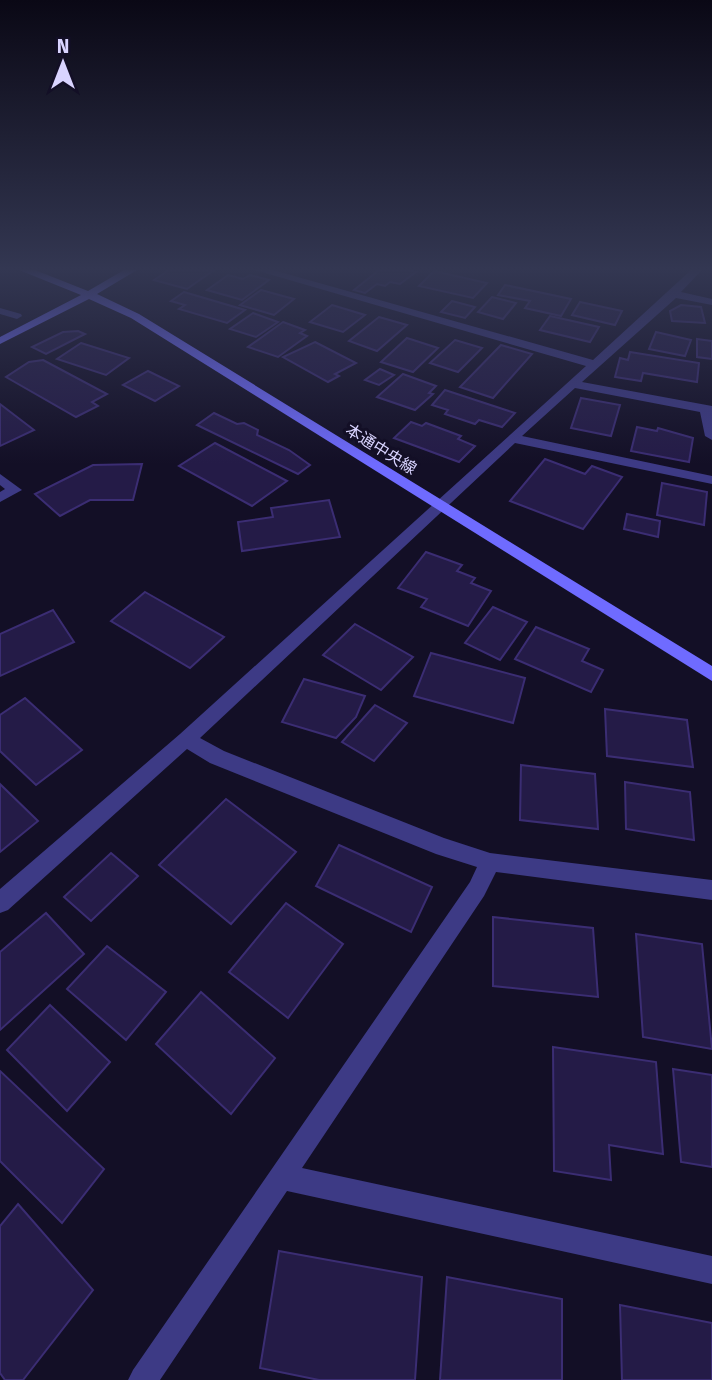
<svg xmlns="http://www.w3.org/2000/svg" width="712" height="1380" viewBox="0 0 712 1380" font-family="'Fira Sans','Noto Sans JP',sans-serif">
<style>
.building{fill:#241b47;stroke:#3b2d73;stroke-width:2}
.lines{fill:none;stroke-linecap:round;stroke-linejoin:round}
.street{fill:#3d3a85;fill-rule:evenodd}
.secondary{fill:#6f6bff;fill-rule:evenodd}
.labels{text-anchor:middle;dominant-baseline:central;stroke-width:6;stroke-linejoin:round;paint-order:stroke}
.far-street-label{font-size:16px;fill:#d9d4ff;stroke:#130f26}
</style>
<rect width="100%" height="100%" fill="#130f26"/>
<!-- building -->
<g class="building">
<path d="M169 270H214L187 289 154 280Z"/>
<path d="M379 270H409L416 272 400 284 390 282 385 286 377 284 365 293 354 290Z"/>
<path d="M434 271 487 283 473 298 419 286Z"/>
<path d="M228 275 243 279 250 275 269 280 242 300 207 290Z"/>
<path d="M505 285 571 299 561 316 525 308 530 301 498 295Z"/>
<path d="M261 290 294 299 274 315 240 305Z"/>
<path d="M184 292 245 310 227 323 179 309 185 305 171 301Z"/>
<path d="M492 297 516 303 503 319 478 312Z"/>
<path d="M452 301 475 307 465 318 441 312Z"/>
<path d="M580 302 622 311 615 325 572 315Z"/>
<path d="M332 305 365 315 343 332 310 322Z"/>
<path d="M681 305 701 307 705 323 672 321 670 311Z"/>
<path d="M253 313 278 322 256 337 230 329Z"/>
<path d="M550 316 599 327 590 342 540 330Z"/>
<path d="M379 317 407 325 377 351 349 341Z"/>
<path d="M283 322 305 330 300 333 307 336 278 357 248 347Z"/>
<path d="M78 331 85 334 46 354 32 347 63 332Z"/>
<path d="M656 332 691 340 685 356 649 349Z"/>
<path d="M407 338 438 348 413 372 381 362Z"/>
<path d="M697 339 712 341V359L697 357Z"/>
<path d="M455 340 482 348 458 372 430 363Z"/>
<path d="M315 342 356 363 335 374 339 376 328 382 283 357Z"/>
<path d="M81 343 129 358 106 375 57 359Z"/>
<path d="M501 345 532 354 493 398 460 387Z"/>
<path d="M630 352 699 363 697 382 643 373 641 381 615 377 620 358 628 360Z"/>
<path d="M43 360 107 394 92 402 98 406 76 417 6 377 29 362Z"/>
<path d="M380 369 394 375 379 385 365 380Z"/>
<path d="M148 371 179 386 155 401 123 385Z"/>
<path d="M403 374 436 386 429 393 433 394 415 410 377 397Z"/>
<path d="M445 390 515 413 502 427 479 420 475 424 445 414 448 410 432 405Z"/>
<path d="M581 398 620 405 611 436 571 428Z"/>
<path d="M0 404 34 430 0 446Z"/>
<path d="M214 413 237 424 244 423 258 430 257 435 289 450 310 465 298 474 197 425Z"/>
<path d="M411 422 422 426 426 423 461 436 458 439 475 446 459 462 394 438Z"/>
<path d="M637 427 657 431 658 428 693 438 689 462 631 451Z"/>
<path d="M215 443 287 481 252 506 179 466Z"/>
<path d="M545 459 585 474 592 466 622 477 583 529 510 501Z"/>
<path d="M142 464 133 500H90L60 516 35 494 93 465Z"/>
<path d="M662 483 707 492 704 525 657 515Z"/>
<path d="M329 500 340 537 242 551 238 522 273 517 271 508Z"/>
<path d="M627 514 660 521 658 537 624 529Z"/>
<path d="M426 552 462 565 457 571 475 578 471 583 491 591 468 626 421 607 427 599 398 588Z"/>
<path d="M145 592 224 637 190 668 111 621Z"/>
<path d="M493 607 527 622 500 660 465 643Z"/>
<path d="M53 610 74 642 0 676V634Z"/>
<path d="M355 624 413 657 381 690 323 655Z"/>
<path d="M536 627 589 649 582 661 603 670 591 692 515 659Z"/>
<path d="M431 653 525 678 513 723 414 696Z"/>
<path d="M304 679 365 696 356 717 336 738 282 722Z"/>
<path d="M25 698 82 750 36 785 0 751V715Z"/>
<path d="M375 705 407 723 374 761 342 742Z"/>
<path d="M605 709 687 720 693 767 607 756Z"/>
<path d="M521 765 595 774 598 829 520 820Z"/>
<path d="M625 782 690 792 694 840 626 829Z"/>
<path d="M0 784 38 821 0 852Z"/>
<path d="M226 799 296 852 231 924 159 865Z"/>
<path d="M339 845 432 887 411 932 316 886Z"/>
<path d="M111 853 138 876 91 921 64 897Z"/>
<path d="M286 903 343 944 288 1018 229 972Z"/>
<path d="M46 913 84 954 0 1030V952Z"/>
<path d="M493 917 593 928 598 997 493 986Z"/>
<path d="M636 934 702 944 712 1049 643 1037Z"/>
<path d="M107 946 166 992 126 1040 67 989Z"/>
<path d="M201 992 275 1058 231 1114 156 1044Z"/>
<path d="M50 1005 110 1062 67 1111 7 1050Z"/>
<path d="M553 1047 656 1062 663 1154 609 1145 611 1180 554 1171Z"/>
<path d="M673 1069 712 1075V1167L681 1162Z"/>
<path d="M0 1071 104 1169 62 1223 0 1161Z"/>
<path d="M18 1204 93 1290 23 1380H5L0 1373V1226Z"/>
<path d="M279 1251 422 1277 415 1380H319L260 1368Z"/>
<path d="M447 1277 562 1299V1380H440Z"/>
<path d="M620 1305 712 1323V1380H622Z"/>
</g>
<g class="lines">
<!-- street -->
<g class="street">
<path d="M255 270H273L593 360 691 270H702L681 292 712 299V305L676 298 582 382 712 406V440L705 436 700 412 575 388 522 436 712 476V484L515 443 200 738 224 751 444 838 490 853 712 880V900L496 872 484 896 302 1168 712 1256V1284L287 1191 160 1380H128L133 1370 470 882 477 867 436 854 210 763 187 749 8 910 0 913V889L180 734 586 366Z"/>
<path d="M0 308 21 314 22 316 17 319 0 314Z"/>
<path d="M0 474 22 490 0 502V492L5 489 0 485Z"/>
</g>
<!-- secondary -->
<path class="secondary" d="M19 270H35L88 291 124 270H137L97 294 139 314 712 666V681L131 318 89 299 0 344V337L81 295Z"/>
</g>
<!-- sky -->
<linearGradient id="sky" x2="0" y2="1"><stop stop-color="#0a0815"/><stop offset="0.58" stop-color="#333752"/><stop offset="1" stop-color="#333752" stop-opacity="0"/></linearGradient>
<rect width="712" height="464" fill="url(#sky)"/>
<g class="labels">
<!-- far-street labels -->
<g class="far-street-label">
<text transform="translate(381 449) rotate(32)">本通中央線</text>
</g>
</g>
<!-- north arrow -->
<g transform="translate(63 63)" stroke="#130f26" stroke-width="5" paint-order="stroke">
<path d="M0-5L12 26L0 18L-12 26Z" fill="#d9d4ff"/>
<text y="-10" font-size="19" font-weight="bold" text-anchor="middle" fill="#d9d4ff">N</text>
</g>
</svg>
